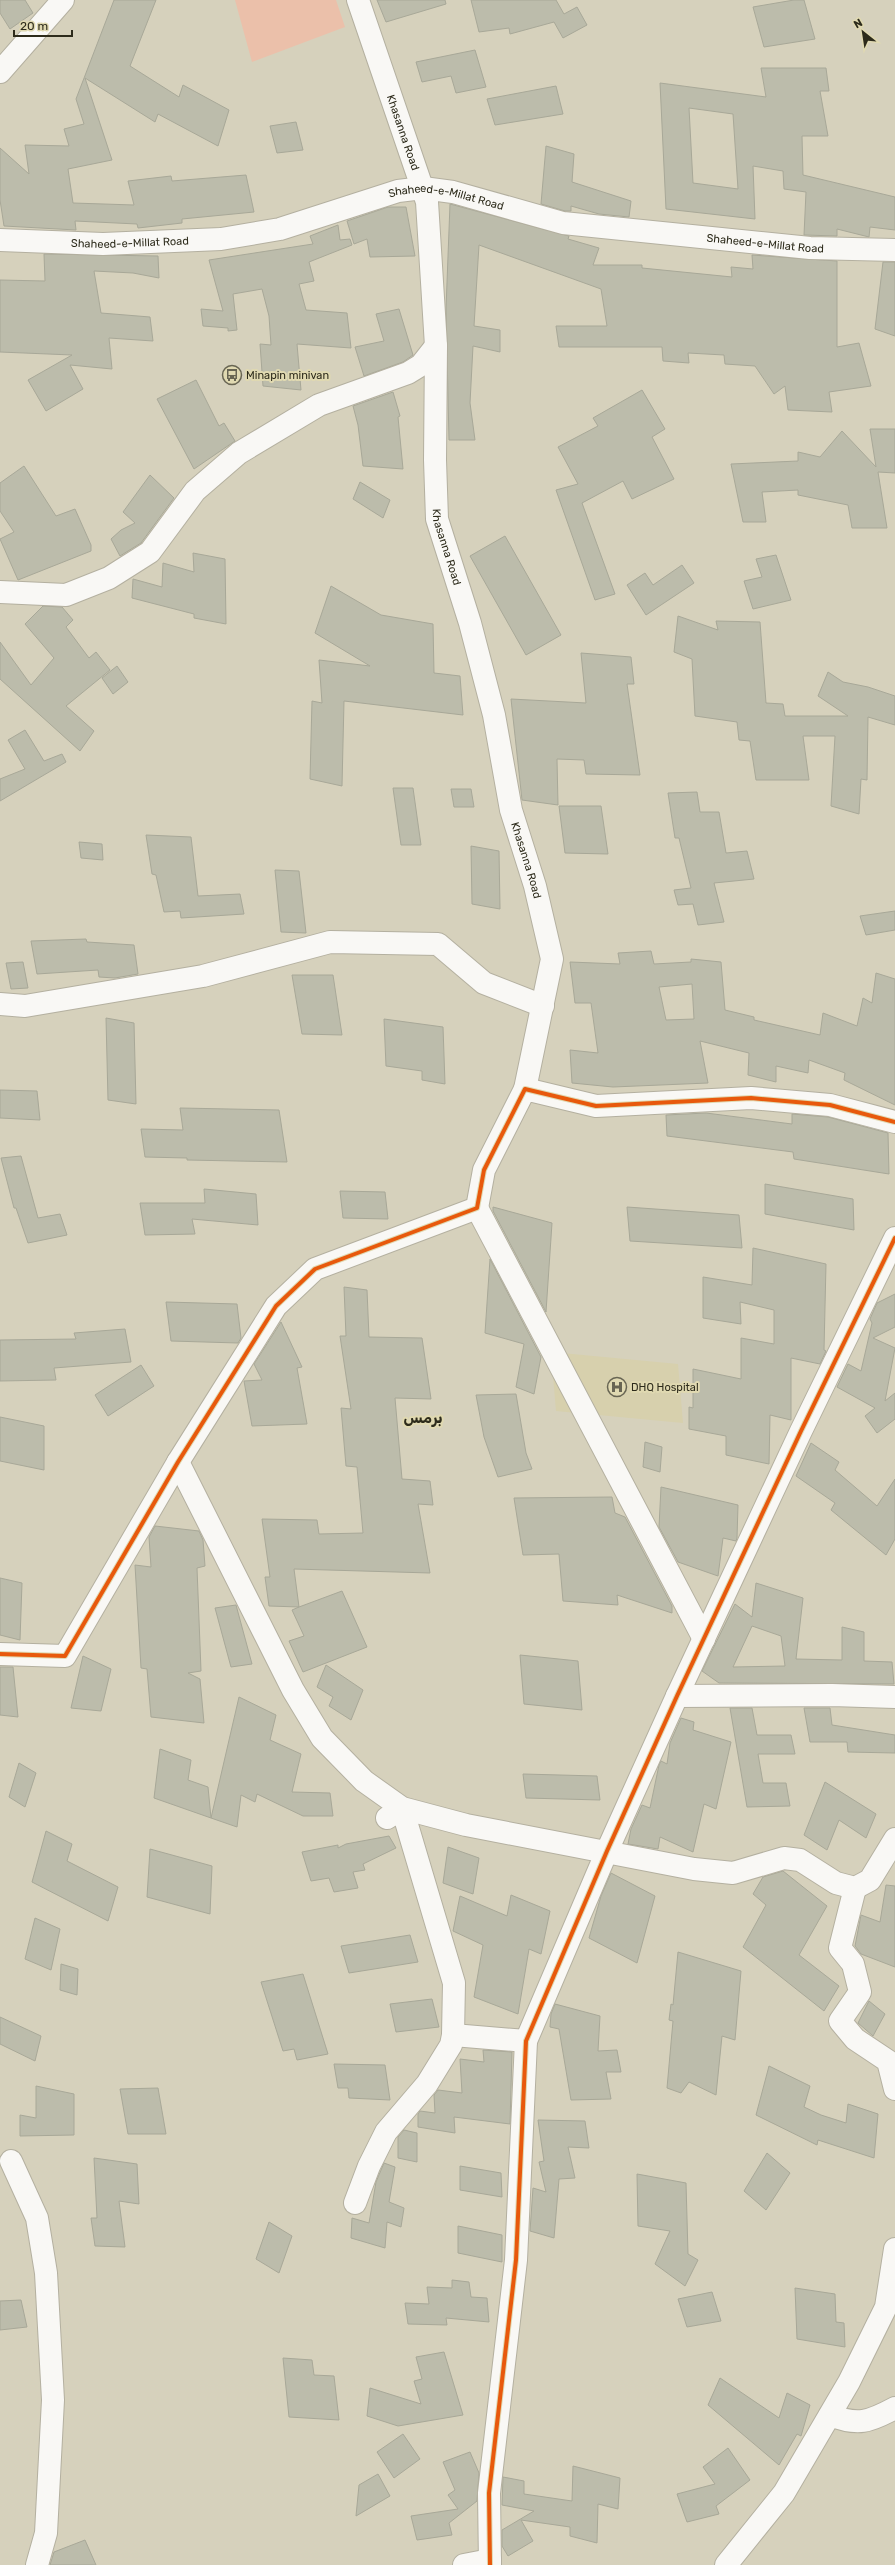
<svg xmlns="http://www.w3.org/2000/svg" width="895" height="2565" viewBox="0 0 895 2565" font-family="Rubik,'Noto Sans Arabic',sans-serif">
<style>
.built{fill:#d7d0ad}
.green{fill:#ebc0aa}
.building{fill:#bcbcab;stroke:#a8a898;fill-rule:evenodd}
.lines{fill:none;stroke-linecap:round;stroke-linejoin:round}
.minor-casing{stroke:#b4b0a0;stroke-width:24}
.major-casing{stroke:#b4b0a0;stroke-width:24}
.minor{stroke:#f9f8f5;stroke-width:22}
.major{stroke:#f9f8f5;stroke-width:22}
.cycleway-casing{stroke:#e0d9b1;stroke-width:6}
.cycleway{stroke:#e8590c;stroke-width:4}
.labels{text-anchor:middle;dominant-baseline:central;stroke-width:4;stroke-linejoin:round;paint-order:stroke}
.street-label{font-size:11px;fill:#2d2b1b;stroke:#e0d9b1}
.poi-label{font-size:11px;fill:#2d2b1b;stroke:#e0d9b1;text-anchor:start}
.district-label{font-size:15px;font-weight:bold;fill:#2d2b1b;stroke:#e0d9b1}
</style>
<rect width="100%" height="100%" fill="#d6d1bc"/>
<!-- built -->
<path class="built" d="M551 1352 678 1364 683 1423 556 1411Z"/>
<!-- green -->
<path class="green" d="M235 0H336L345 27 252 62Z"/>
<!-- building -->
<g class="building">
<path d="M0 0H25L33 13 10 29 0 13Z"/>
<path d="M114 0H156L130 66 179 97 183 85 229 110 218 146 158 114 155 122 85 78 112 160 68 169 73 203 134 205 128 181 171 176 172 181 246 175 254 212 182 219V223L138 228 137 224 75 221 76 230 4 226 0 200V148L29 174 25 145 69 146 64 129 84 124 76 99Z"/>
<path d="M377 0H445L446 4 386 22Z"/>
<path d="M471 0H556L564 14 577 7 587 25 563 38 554 22 510 34 509 28 479 32Z"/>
<path d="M794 0H804L815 39 764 47 753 7Z"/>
<path d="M475 50 486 87 456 93 451 76 422 82 416 62Z"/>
<path d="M761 68H826L829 91H820L828 136H802L803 175 895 197V230L870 227 869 237 837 229V236L804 235 806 192 784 189 783 171 753 166 755 219 666 209 660 83 766 97ZM689 108 733 114 738 189 693 183Z"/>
<path d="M556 86 563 114 495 125 487 99Z"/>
<path d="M296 122 303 150 277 153 270 126Z"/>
<path d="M546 146 574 154 572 182 631 201 629 217 599 214 571 206V211H565L541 204Z"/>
<path d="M450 204 569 236 568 239 599 248 593 265H642V268L732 277 731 267 753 269 752 255 837 261V347L859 343 871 386 829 392 832 412 788 410 785 386 774 394 755 366 725 364 724 355 688 353 689 363 663 361 662 347H559L556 326H607L601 289 479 245 474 326 500 330V352L473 346 470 403 475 440H449L446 309Z"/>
<path d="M388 207H406L415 256 370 257 367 239 354 244 347 221Z"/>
<path d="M338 225 340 240 350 239 352 245 309 262 314 281 299 284 306 310 347 313 351 348 297 344 301 390 263 386 260 344 271 345 269 316 262 289 233 294 237 330 228 331V328L203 326 201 309 223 311 209 260 313 244 310 236Z"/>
<path d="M44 254 158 256 159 278 133 273 94 271 101 313 150 317 153 341 109 338 112 369 70 365 83 389 46 411 28 380 72 355 0 352V280L45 281Z"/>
<path d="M883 262H895V336L875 329Z"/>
<path d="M399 309 413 355 403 362 364 376 355 347 384 341 376 314Z"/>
<path d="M196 380 219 426 224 423 235 441 194 469 157 399Z"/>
<path d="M642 390 665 429 652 437 674 479 632 499 623 481 582 503 615 594 595 600 556 490 578 484 558 447 598 426 593 418Z"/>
<path d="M393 392 400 416 398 417 403 469 363 466 358 425 353 406Z"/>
<path d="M870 429H895V473L878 472 887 528H852L848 505 798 495V490L762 492 766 522H743L731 464 798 461V452L820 457 842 431 876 467Z"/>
<path d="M24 466 56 516 75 509 91 545V551L18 580 0 539 14 532 0 511V483Z"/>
<path d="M150 475 174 498 141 543 120 556 111 539 121 530 135 523 123 512Z"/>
<path d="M360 482 390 500 383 518 353 499Z"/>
<path d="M505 536 561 635 526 655 470 556Z"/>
<path d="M193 553 225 559 226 624 194 618V614L132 598 133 579 162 587 163 563 194 572Z"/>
<path d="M776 555 791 600 753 609 744 581 762 577 756 559Z"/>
<path d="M682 565 694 583 646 615 627 585 645 573 653 585Z"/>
<path d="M331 586 381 615 433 624 434 673 460 676 463 715 344 701 342 786 310 779 312 701 322 703 319 660 370 666 315 633Z"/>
<path d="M43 606 62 607 73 620 66 627 89 658 96 652 110 670 66 706 94 731 80 751 0 679V642L31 685 54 658 25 624Z"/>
<path d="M678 616 718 630 716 621 760 622 766 703 783 704 785 716H848L818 696 828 672 843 682 868 687 895 696V725L868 717 867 780 861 779 859 814 831 806 835 736H803L809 780H756L750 741 739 740 737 722 695 716 692 659 674 652Z"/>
<path d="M581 653 631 657 634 684H627L640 775 586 774 584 760 557 759 558 805 522 800 511 699 586 703Z"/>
<path d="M117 666 128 682 113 694 102 678Z"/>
<path d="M25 730 44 761 62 754 66 762 0 801V779L25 769 8 740Z"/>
<path d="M393 788H413L421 845H401Z"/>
<path d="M451 789H471L474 807H454Z"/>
<path d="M697 792 700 812H719L726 853 747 851 754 879 714 883 724 922 698 925 693 904 678 905 674 890 691 888 679 838H675L668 793Z"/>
<path d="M559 806H601L608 854 565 853Z"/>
<path d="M146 835 191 837 198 896 240 894 244 914 181 918 180 911 164 912 156 875 152 874Z"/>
<path d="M79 842 102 844 103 860 81 858Z"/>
<path d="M471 846 499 851 500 909 472 904Z"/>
<path d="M275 870 299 871 306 933 281 932Z"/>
<path d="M895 911V930L866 935 860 916Z"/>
<path d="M86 939 87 942 134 945 138 974 115 978 99 977 98 970 37 974 31 941Z"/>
<path d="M651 951 654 964 691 962V959L721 962 725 1010 754 1017V1020L820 1035 823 1013 857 1026 863 998 872 1003 876 973 895 979V1105L844 1080 845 1073 809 1060 808 1073 776 1066V1082L748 1075 749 1053 700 1041 708 1083 613 1087 572 1083 570 1050 598 1053 591 1003H575L570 962 620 964 618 953ZM692 984 694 1019 666 1020 659 987Z"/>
<path d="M23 962 28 988 11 989 6 963Z"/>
<path d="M292 975H333L342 1035 302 1034Z"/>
<path d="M106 1018 134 1023 136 1104 108 1100Z"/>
<path d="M384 1019 443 1027 445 1084 422 1080V1071L386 1066Z"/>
<path d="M0 1090 37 1091 40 1120 0 1118Z"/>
<path d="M180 1108 279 1110 287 1162 187 1160V1158L145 1157 141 1129 183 1130Z"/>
<path d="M706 1113 792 1124V1114L828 1117 888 1133 889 1174 794 1159 793 1152 667 1136 666 1115Z"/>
<path d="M21 1156 38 1218 60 1214 67 1235 28 1243 16 1208H14L1 1158Z"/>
<path d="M765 1184 853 1199 854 1230 765 1214Z"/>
<path d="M204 1189 256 1194 258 1225 192 1219 195 1234 145 1235 140 1203H205Z"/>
<path d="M340 1191 385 1192 388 1219 343 1218Z"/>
<path d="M493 1207 552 1223 546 1312 493 1211Z"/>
<path d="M627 1207 739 1215 742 1248 630 1241Z"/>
<path d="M753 1248 826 1264 824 1350 826 1351 820 1364 791 1358V1420L770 1415 769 1464 726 1455V1436L689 1429V1407L693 1408V1369L741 1379V1338L774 1344V1310L740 1302 741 1324 703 1318V1277L752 1285Z"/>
<path d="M490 1259 541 1357 534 1394 516 1387 524 1344 485 1333Z"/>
<path d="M344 1287 367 1290 369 1337 422 1338 431 1399 395 1398 402 1479 430 1481 433 1505 418 1504 430 1573 294 1569 299 1607 342 1591 367 1647 303 1672 289 1641 304 1636 292 1610 299 1607 269 1606 265 1577H270L262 1519 317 1520 319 1534 363 1533 357 1467 346 1466 341 1408 351 1409 340 1336H346Z"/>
<path d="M895 1294V1327L873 1338 895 1348 885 1401 895 1393V1419L877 1433 865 1416 875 1408 837 1387 848 1364 861 1371 872 1323 870 1319 877 1303Z"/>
<path d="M166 1302 237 1304 241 1338 238 1343 171 1341Z"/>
<path d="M281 1322 302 1367 297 1368 307 1424 252 1426 244 1381 262 1380 254 1364Z"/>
<path d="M125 1329 131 1362 54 1368 56 1380 0 1381V1340L76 1339 74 1333Z"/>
<path d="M141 1365 154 1386 108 1416 95 1395Z"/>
<path d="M516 1394 526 1453 532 1469 498 1477 484 1437 476 1395Z"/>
<path d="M0 1417 44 1426V1470L0 1461Z"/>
<path d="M645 1442 662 1447 660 1472 643 1467Z"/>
<path d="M811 1443 839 1462 835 1470 877 1506 895 1479V1539L886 1555 831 1510 835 1503 796 1476Z"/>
<path d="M661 1487 738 1505 737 1538 736 1541 723 1538 718 1576 678 1562 659 1527Z"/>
<path d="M612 1497 615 1513 625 1517 672 1606V1613L617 1595 618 1605 563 1601 559 1554 523 1555 514 1498Z"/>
<path d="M155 1526 199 1531 203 1540 205 1566 197 1568 201 1671 188 1673 200 1679 204 1723 151 1717 147 1669 141 1668 135 1565 151 1567 149 1537Z"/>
<path d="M0 1578 22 1583 20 1640 0 1635Z"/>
<path d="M756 1583 803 1598 796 1659 842 1660V1627L864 1632V1661L892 1662 894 1684 719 1683 702 1671 735 1604 752 1617ZM752 1626 781 1636 785 1666 733 1667Z"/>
<path d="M236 1605 252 1664 231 1667 215 1608Z"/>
<path d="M520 1655 578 1661 582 1710 524 1704Z"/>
<path d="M83 1656 111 1669 101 1711 71 1708Z"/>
<path d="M326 1665 363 1690 351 1720 329 1706 333 1697 317 1687Z"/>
<path d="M0 1667H13L18 1717 0 1715Z"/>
<path d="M239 1697 276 1715 270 1740 301 1754 292 1792 330 1793 333 1816H303L257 1794 255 1802 241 1795 237 1827 211 1818Z"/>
<path d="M730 1708H752L757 1735H791L795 1754H758L763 1783H786L790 1806 747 1807Z"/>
<path d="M804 1708H830L832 1725 895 1735V1753L848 1752 847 1742H810Z"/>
<path d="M681 1718 694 1722 693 1730 731 1742 716 1809 704 1804 693 1852 660 1837 658 1849 628 1844 631 1829 642 1805 650 1808 659 1765 661 1761 667 1764 670 1743Z"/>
<path d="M160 1749 191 1760 188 1780 208 1787 211 1818 154 1798Z"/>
<path d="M19 1763 36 1773 25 1807 9 1797Z"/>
<path d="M523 1774 597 1776 600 1800 526 1798Z"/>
<path d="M825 1782 876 1814 866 1838 839 1820 827 1850 804 1835Z"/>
<path d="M46 1831 72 1844 67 1861 118 1887 108 1921 32 1882Z"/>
<path d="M389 1836 396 1848 363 1864 365 1870 353 1872 358 1888 334 1892 329 1878 311 1881 302 1852 338 1845V1848L346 1844Z"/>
<path d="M448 1847 479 1858 473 1894 443 1883Z"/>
<path d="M150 1849 212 1866 210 1914 147 1897Z"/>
<path d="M783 1871 827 1906 799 1955 839 1986 824 2011 743 1947 766 1905 753 1894 763 1877Z"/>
<path d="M611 1873 655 1896 637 1963 589 1938 601 1896Z"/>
<path d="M886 1885 895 1886V1967L861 1954 855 1946 861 1915 880 1922Z"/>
<path d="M511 1895 550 1911 541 1954 529 1949 518 2014 474 1997 483 1945 453 1931 460 1896 507 1916Z"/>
<path d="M35 1918 60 1929 51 1970 25 1959Z"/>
<path d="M410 1935 418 1962 349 1973 341 1946Z"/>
<path d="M678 1952 741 1971 735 2040 722 2036 716 2095 689 2082 681 2093 667 2088 673 2021 669 2020 671 2004 673 2005Z"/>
<path d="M61 1964 78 1969 77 1995 60 1990Z"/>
<path d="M303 1974 328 2054 297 2060 294 2049 283 2051 261 1982Z"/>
<path d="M432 1999 439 2027 396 2032 390 2004Z"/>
<path d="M869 2001 885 2014 873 2036 858 2023Z"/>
<path d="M555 2004 600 2016 598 2051 617 2050 621 2072H606L611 2099 571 2100 559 2029 550 2027 551 2014Z"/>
<path d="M0 2017 41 2036 35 2061 0 2044Z"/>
<path d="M483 2050 512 2052 510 2124 454 2117 455 2133 418 2127V2114L420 2111 435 2113 434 2095 438 2090 462 2093 460 2059 484 2062Z"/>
<path d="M334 2064 385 2065 390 2100 349 2098 348 2088H338Z"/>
<path d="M769 2066 810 2086 804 2107 821 2115 846 2123 848 2104 878 2114 874 2158 818 2140 817 2145 756 2115Z"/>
<path d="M36 2086 74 2094V2135L20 2136V2115L36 2118Z"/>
<path d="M158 2088 166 2134H128L120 2089Z"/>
<path d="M538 2120 585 2121 589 2148 568 2147 575 2178 559 2179 554 2238 530 2231 533 2188 546 2192 539 2162 544 2161Z"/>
<path d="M404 2130 417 2133V2162L398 2158V2137Z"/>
<path d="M767 2153 790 2173 766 2210 744 2191Z"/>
<path d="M94 2158 137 2164 139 2204 119 2201 125 2247 95 2246 91 2218H97Z"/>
<path d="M384 2163 395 2167 389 2202 404 2208 401 2227 387 2222 385 2248 351 2238 352 2218 369 2223 376 2182Z"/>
<path d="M460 2166 501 2173 502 2197 460 2190Z"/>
<path d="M637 2174 686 2183 688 2254 698 2260 685 2286 655 2264 670 2231 638 2226Z"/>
<path d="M269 2222 292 2236 279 2273 256 2259Z"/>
<path d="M458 2226 502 2235V2262L458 2253Z"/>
<path d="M452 2280 469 2282 471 2297 487 2298 489 2322 446 2318 447 2325 408 2324 405 2303 429 2304 427 2287 452 2288Z"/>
<path d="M795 2288 835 2294 836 2322 844 2323 845 2347 797 2339Z"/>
<path d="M712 2292 721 2321 687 2327 678 2299Z"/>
<path d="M21 2300 27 2327 0 2330V2301Z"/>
<path d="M444 2352 463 2415 398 2426 367 2416 370 2388 421 2404 414 2381 422 2379 416 2357Z"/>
<path d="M283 2358 312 2360 314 2375 334 2376 339 2420 289 2417Z"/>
<path d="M720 2378 779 2418 787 2393 810 2405 801 2436 797 2434 779 2465 708 2405Z"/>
<path d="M403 2434 420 2459 394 2478 377 2452Z"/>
<path d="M728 2448 750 2480 716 2506 719 2514 687 2522 677 2494 715 2484 703 2467Z"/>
<path d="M470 2452 479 2473 477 2501 449 2523 452 2535 417 2540 411 2516 458 2509 448 2495 455 2490 443 2462Z"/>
<path d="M573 2466 620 2478 618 2509 598 2504 597 2543 570 2536V2527L521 2520 533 2541 508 2556 502 2546V2530L534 2511 502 2505 503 2477 524 2481V2494L572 2501Z"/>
<path d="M378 2474 390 2496 356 2516 359 2485Z"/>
<path d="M85 2540 96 2565H50L54 2552Z"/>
</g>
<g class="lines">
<!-- minor casing -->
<g class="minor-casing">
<g id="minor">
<path id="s1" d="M358 0 427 202 436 346 435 460 437 519 470 623 494 715 511 810 535 886 552 959 525 1089"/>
<path d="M0 592 66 595 109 578 150 552 195 491 239 453 319 405 408 373 421 365 436 346"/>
<path d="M0 1004 25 1006 203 976 330 942 438 944 484 983 543 1006"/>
<path d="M477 1208 704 1639"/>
<path d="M178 1462 293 1690 322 1738 364 1781 402 1808 466 1825 694 1869 733 1873 784 1858 800 1860 836 1883 855 1888 870 1880 895 1839"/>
<path d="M0 1654 65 1656 178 1462 276 1306 315 1269 477 1208 484 1170 525 1089 596 1106 751 1098 830 1105 895 1122"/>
<path d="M677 1696 832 1695 895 1697"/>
<path d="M855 1888 840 1948 853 1964 860 1992 840 2021 855 2039 888 2061 895 2089"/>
<path d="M453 2035 526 2041"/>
<path d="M11 2161 37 2218 46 2273 53 2400 46 2533 37 2565"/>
<path d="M355 2203 369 2166 386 2132 427 2084 451 2045 453 2035 454 1983 402 1808 387 1818"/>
<path d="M830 2415C858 2426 869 2422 895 2408"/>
<path d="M464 2565 490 2560"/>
<path d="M490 2565 489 2493 516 2260 526 2041 607 1851 677 1696 801 1431 895 1238"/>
<path d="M726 2565 784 2493 849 2382 886 2307 895 2249"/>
</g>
</g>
<!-- major casing -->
<g class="major-casing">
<g id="major">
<path d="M0 72 63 0"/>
<path id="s2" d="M0 240 103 244 221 239 280 229 398 191 423 188 453 192 563 223 810 248 895 250"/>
</g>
</g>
<!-- minor -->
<use href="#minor" class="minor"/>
<!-- major -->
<use href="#major" class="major"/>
<!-- cycleway casing -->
<g class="cycleway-casing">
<g id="cycleway">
<path d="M0 1654 65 1656 178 1462 276 1306 315 1269 477 1208 484 1170 525 1089 596 1106 751 1098 830 1105 895 1122"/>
<path d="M490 2565 489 2493 516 2260 526 2041 607 1851 677 1696 801 1431 895 1238"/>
</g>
</g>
<!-- cycleway -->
<use href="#cycleway" class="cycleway"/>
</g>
<!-- icons -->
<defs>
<g id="bus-ring" transform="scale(1)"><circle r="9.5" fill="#e0d9b1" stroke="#686553" stroke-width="1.5"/><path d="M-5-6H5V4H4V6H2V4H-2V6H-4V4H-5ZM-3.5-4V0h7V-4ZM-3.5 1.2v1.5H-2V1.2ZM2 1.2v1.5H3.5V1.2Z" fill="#686553"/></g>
<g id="hospital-ring" transform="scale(1)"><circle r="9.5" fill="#e0d9b1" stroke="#686553" stroke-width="1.5"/><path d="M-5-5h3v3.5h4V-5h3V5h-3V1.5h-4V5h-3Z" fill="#686553"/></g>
</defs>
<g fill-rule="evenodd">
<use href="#bus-ring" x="232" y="375"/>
<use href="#hospital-ring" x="617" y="1387"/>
</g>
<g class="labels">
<!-- street labels -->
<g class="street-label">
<text stroke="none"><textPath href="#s1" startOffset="140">Khasanna Road</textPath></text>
<text stroke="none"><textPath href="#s2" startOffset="454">Shaheed-e-Millat Road</textPath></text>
<text stroke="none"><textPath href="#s2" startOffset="130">Shaheed-e-Millat Road</textPath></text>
<text stroke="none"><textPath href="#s2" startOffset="778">Shaheed-e-Millat Road</textPath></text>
<text stroke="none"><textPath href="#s1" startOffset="560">Khasanna Road</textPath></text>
<text stroke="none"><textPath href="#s1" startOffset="884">Khasanna Road</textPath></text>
</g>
<!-- poi labels -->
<g class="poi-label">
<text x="246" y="375">Minapin minivan</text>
<text x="631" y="1387">DHQ Hospital</text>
</g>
<!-- district labels -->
<g class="district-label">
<text x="423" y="1418">برمس</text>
</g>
</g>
<!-- north arrow -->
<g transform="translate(863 32) rotate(330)" stroke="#e0d9b1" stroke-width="3" paint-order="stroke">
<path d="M0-3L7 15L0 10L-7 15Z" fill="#2d2b1b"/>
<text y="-6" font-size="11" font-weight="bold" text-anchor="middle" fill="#2d2b1b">N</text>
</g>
<!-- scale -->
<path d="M14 30v6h58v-6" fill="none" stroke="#2d2b1b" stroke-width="2"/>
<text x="20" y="30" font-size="12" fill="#2d2b1b" stroke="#e0d9b1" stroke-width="3" paint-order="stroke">20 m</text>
</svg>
